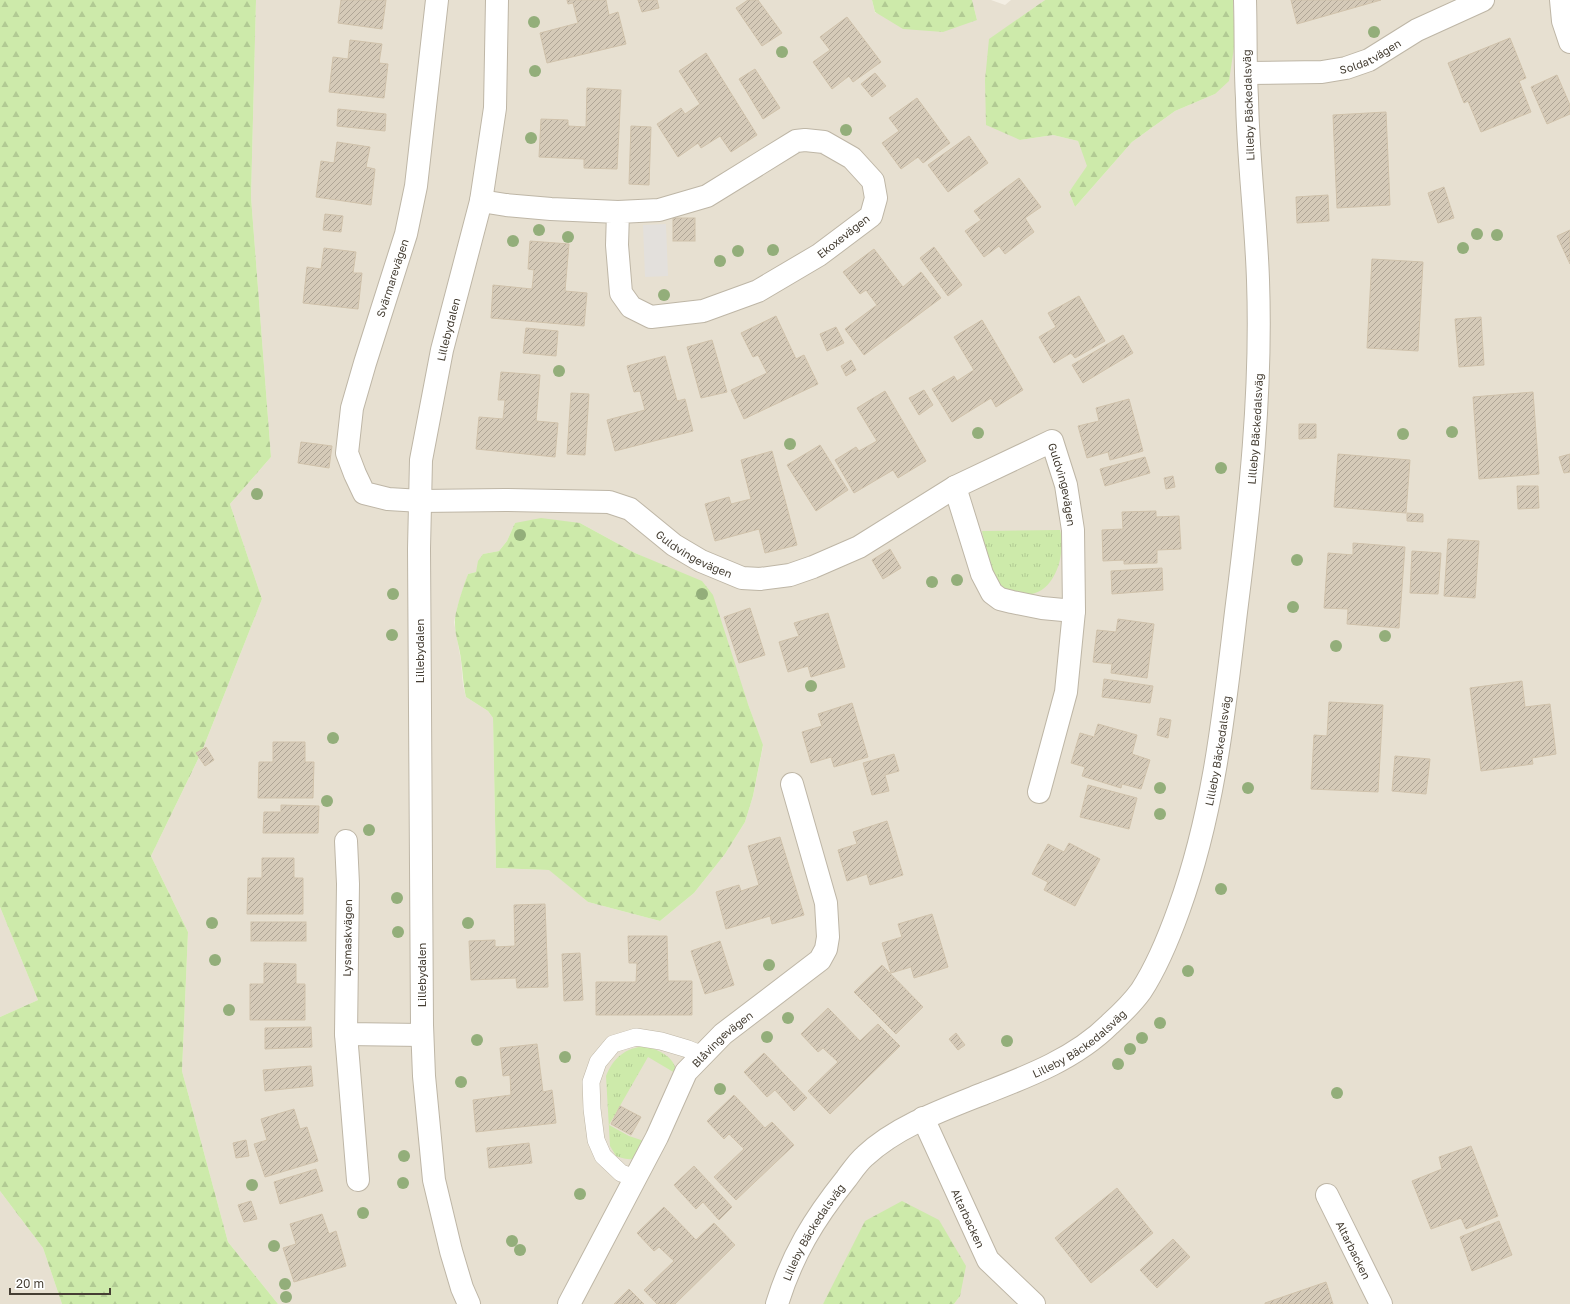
<svg xmlns="http://www.w3.org/2000/svg" width="1570" height="1304" viewBox="0 0 1570 1304" font-family="'Golos Text',sans-serif">
<style>
.residential{fill:#e7e0d1;fill-rule:evenodd}
.grass{fill:url(#grass-tufts)}
.forest{fill:url(#forest-firs)}
.parking{fill:#e3e0dc}
.building{fill:url(#building-hatch);stroke:#d0c2ab}
.lines{fill:none;stroke-linecap:round;stroke-linejoin:round}
.lane-casing{stroke:#beb6a6;stroke-width:18}
.street-casing{stroke:#beb6a6;stroke-width:24}
.lane{stroke:#fff;stroke-width:17}
.street{stroke:#fff;stroke-width:22}
.tree{fill:#93ae7a}
.labels{text-anchor:middle;dominant-baseline:central;stroke-width:3;stroke-linejoin:round;paint-order:stroke}
.street-label{font-size:11px;fill:#453e33;stroke:#fff}
</style>
<defs>
<pattern id="grass-tufts" width="24" height="20" patternUnits="userSpaceOnUse"><rect width="24" height="20" fill="#cdeaaa"/><path d="M3 7l-1-3M5 7V3M7 7l1-3M15 17l-1-3M17 17v-4M19 17l1-3" fill="none" stroke="#b1ca93"/></pattern>
<pattern id="forest-firs" width="22" height="20" patternUnits="userSpaceOnUse"><rect width="22" height="20" fill="#cdeaaa"/><path d="M5 1l3.5 6h-7zM16 11l3.5 6h-7z" fill="#b1ca93"/></pattern>
<pattern id="building-hatch" width="6" height="6" patternUnits="userSpaceOnUse"><rect width="6" height="6" fill="#d5cab8"/><path d="M-1 1l2-2M0 6l6-6M5 7l2-2" fill="none" stroke="#afa596"/></pattern>
</defs>
<rect width="100%" height="100%" fill="#f3eee3"/>
<!-- residential -->
<g class="residential">
<path d="M256 0H872L875 13 977 20 972 0H991L1005 5 1011 0H1045L990 39 1020 140 1053 135 1078 141 1088 166 1069 192 1075 207 1132 142 1175 111 1215 94 1235 41 1233 0H1570V1304H954L960 1296 826 1299 823 1304H278L228 1242 182 1071 188 932 151 856 202 751 262 599 230 504 271 457 251 197ZM515 523H580L635 553 668 568 748 704 763 746 753 796 745 822 725 854 694 893 660 921 588 902 550 870 496 868 493 718 488 711 466 697 463 685 461 661 454 622 458 605 468 574 476 572 483 554 499 551 507 541Z"/>
<path d="M0 907 38 1000 0 1017Z"/>
<path d="M0 1191 43 1248 62 1304H0Z"/>
</g>
<!-- grass -->
<g class="grass">
<path d="M1060 530C1067 557 1052 603 1017 593 1006 590 1002 588 995 578 987 567 985 545 982 531Z"/>
<path d="M646 1046C658 1050 678 1058 675 1073L648 1057 609 1125 629 1136 647 1142C637 1159 636 1163 616 1156L610 1146 606 1076C614 1057 625 1048 646 1046Z"/>
</g>
<!-- forest -->
<g class="forest">
<path d="M0 0H256L251 197 271 457 230 504 262 599 202 751 151 856 188 932 182 1071 228 1242 278 1304H62L43 1248 0 1191V1017L38 1000 0 907Z"/>
<path d="M872 0H972L977 20 943 32 903 29 875 12Z"/>
<path d="M1045 0H1233L1235 41 1229 81 1215 94 1175 111 1132 142 1075 207 1069 192 1087 166 1078 141 1053 135 1020 140 986 125 985 80 989 39Z"/>
<path d="M541 518 580 523 635 553 702 581 713 595 748 704 763 745 753 796 745 822 725 854 694 893 660 921 588 902 549 870 496 868 493 718 488 711 466 697C463 684 463 673 461 660 460 648 455 636 455 624 454 613 464 585 468 574L476 572 478 561 483 554 499 551 507 541 515 523Z"/>
<path d="M902 1201 939 1220 966 1266 960 1296 954 1304H823L865 1221Z"/>
</g>
<!-- parking -->
<path class="parking" d="M666 224 668 276 645 277 643 225Z"/>
<!-- building -->
<g class="building">
<path d="M341 0H386L382 29 338 23Z"/>
<path d="M567 0H606L609 15 618 12 626 44 547 63 540 33 578 23 573 3 568 4Z"/>
<path d="M638 0H657L659 8 642 12Z"/>
<path d="M748 0H758L782 33 762 46 736 8Z"/>
<path d="M1291 0H1381L1297 24Z"/>
<path d="M847 17 881 62 853 82 849 76 832 89 813 62 830 50 820 37Z"/>
<path d="M1510 38 1526 78 1519 81 1531 112 1481 132 1468 101 1464 103 1448 63Z"/>
<path d="M350 40 382 44 379 63 388 64 384 98 329 92 333 57 348 59Z"/>
<path d="M706 53 757 135 731 152 720 136 701 148 698 143 678 157 657 124 681 108 685 114 700 104 679 71Z"/>
<path d="M755 69 780 108 763 119 739 79Z"/>
<path d="M875 73 886 86 872 97 861 84Z"/>
<path d="M1557 75 1570 105V114L1547 124 1531 87Z"/>
<path d="M587 88 621 90 617 169 584 168V159L539 157 541 119 568 120V126L586 127Z"/>
<path d="M917 98 950 143 923 163 918 157 901 169 882 143 899 131 889 118Z"/>
<path d="M338 109 386 114 385 131 337 126Z"/>
<path d="M1386 112 1390 205 1337 208 1333 115Z"/>
<path d="M631 126 651 127 649 185 629 184Z"/>
<path d="M969 136 988 163 948 192 928 165Z"/>
<path d="M337 142 370 147 366 167 375 169 371 205 316 197 321 161 334 163Z"/>
<path d="M1019 178 1041 207 1025 218 1034 232 1005 254 999 246 984 257 965 231 981 220 974 211Z"/>
<path d="M1444 187 1454 218 1438 223 1428 193Z"/>
<path d="M1328 195 1329 221 1297 223 1296 197Z"/>
<path d="M325 214 343 216 341 232 323 230Z"/>
<rect x="673" y="218" width="22" height="23"/>
<path d="M1570 230V264L1557 236Z"/>
<path d="M530 241 569 244 565 291 587 293 584 326 491 318 493 285 532 289 534 270 528 269Z"/>
<path d="M934 247 962 285 948 296 920 258Z"/>
<path d="M324 248 356 252 353 273H362L358 309 303 303 307 267 321 269Z"/>
<path d="M874 249 903 287 921 272 941 298 864 355 845 329 877 305 866 290 860 294 843 272Z"/>
<path d="M1372 259 1423 262 1418 351 1367 348Z"/>
<path d="M1079 296 1105 341 1075 358 1071 353 1054 363 1039 337 1056 327 1048 313Z"/>
<path d="M776 316 796 359 804 355 818 384 744 419 731 390 767 373 758 355 753 357 741 333Z"/>
<path d="M1481 317 1484 365 1459 367 1455 319Z"/>
<path d="M982 320 1023 390 996 407 991 398 952 422 932 389 954 376 957 381 974 370 954 337Z"/>
<path d="M836 327 844 343 827 351 820 334Z"/>
<path d="M526 328 558 331 556 356 523 353Z"/>
<path d="M1123 335 1133 353 1083 383 1072 365Z"/>
<path d="M712 340 727 392 701 398 687 347Z"/>
<path d="M665 356 677 401 685 399 693 431 615 451 607 420 645 410 640 391 634 392 627 366Z"/>
<path d="M851 360 856 370 846 376 841 366Z"/>
<path d="M501 372 540 375 536 421 558 423 555 457 476 449 479 417 503 419 505 400H498Z"/>
<path d="M924 390 933 405 919 415 909 398Z"/>
<path d="M885 391 926 461 898 478 893 470 854 493 835 460 856 447 859 451 877 441 857 408Z"/>
<path d="M1533 392 1539 474 1479 479 1473 397Z"/>
<path d="M571 393 589 394 585 455 567 454Z"/>
<path d="M1129 399 1143 451 1110 460 1108 452 1087 458 1078 426 1099 421 1096 408Z"/>
<path d="M1299 424H1316V438L1299 439Z"/>
<path d="M301 442 332 446 329 468 298 463Z"/>
<path d="M820 445 848 490 816 511 787 465Z"/>
<path d="M772 451 797 545 765 553 759 529 715 541 705 504 729 497 731 504 751 499 741 460Z"/>
<path d="M1338 454 1410 460 1406 513 1334 507Z"/>
<path d="M1570 454V472L1564 473 1559 457Z"/>
<path d="M1145 457 1150 473 1105 486 1100 469Z"/>
<path d="M1173 476 1175 487 1166 489 1164 478Z"/>
<path d="M1517 486H1538L1539 508 1518 509Z"/>
<path d="M1156 511V517L1179 516 1181 549 1157 550V563L1124 564V560L1103 561 1102 530 1123 529 1122 512Z"/>
<path d="M1407 513 1423 514V522L1407 521Z"/>
<path d="M1448 539 1479 541 1475 598 1444 596Z"/>
<path d="M1353 543 1405 547 1399 628 1347 624 1348 609 1324 608 1328 553 1353 555Z"/>
<path d="M890 549 901 568 883 579 872 560Z"/>
<path d="M1412 551 1441 553 1438 594 1410 593Z"/>
<path d="M1162 568 1163 590 1112 594 1111 571Z"/>
<path d="M750 608 765 655 739 663 724 617Z"/>
<path d="M828 613 845 667 811 677 808 666 788 672 779 642 799 636 794 623Z"/>
<path d="M1118 619 1154 624 1147 678 1111 673 1112 664 1093 662 1097 630 1116 632Z"/>
<path d="M1104 679 1153 686 1150 703 1102 697Z"/>
<path d="M1522 681 1525 707 1550 704 1556 754 1532 758 1533 764 1481 771 1470 688Z"/>
<path d="M1329 702 1383 705 1378 792 1311 789 1314 735 1327 736Z"/>
<path d="M852 703 868 757 834 767 831 757 811 763 802 732 822 726 818 714Z"/>
<path d="M1160 718 1171 720 1168 738 1157 735Z"/>
<path d="M1098 724 1137 735 1132 754 1150 760 1141 789 1122 784 1121 788 1082 776 1085 767 1071 763 1080 733 1094 737Z"/>
<path d="M273 742H305V762H314L313 798H258L259 762H273Z"/>
<path d="M206 747 214 760 205 766 196 753Z"/>
<path d="M894 754 899 771 885 775 889 791 872 795 863 763Z"/>
<path d="M1395 756 1430 759 1426 794 1392 791Z"/>
<path d="M1088 785 1137 798 1129 829 1080 817Z"/>
<path d="M281 805 319 806 318 833H263L264 812H281Z"/>
<path d="M887 821 903 875 870 885 867 874 847 881 838 850 857 844 853 832Z"/>
<path d="M780 837 804 915 772 924 770 916 726 929 716 892 739 885 741 891 759 885 748 846Z"/>
<path d="M1069 843 1100 859 1075 906 1044 890 1048 882 1032 874 1048 844 1064 852Z"/>
<path d="M262 858H294V878H303V914H247L248 878H262Z"/>
<path d="M545 904 548 987 517 988 516 978 471 980 469 941 495 940V947L515 946 514 905Z"/>
<path d="M932 914 948 967 914 978 911 967 891 973 882 943 902 937 898 924Z"/>
<rect x="251" y="922" width="55" height="19"/>
<path d="M628 936H667L668 981H692V1015H596V982H636L637 963H629Z"/>
<path d="M720 941 734 985 705 994 691 951Z"/>
<path d="M580 953 583 1000 564 1001 562 954Z"/>
<path d="M264 963 296 964V984H305V1020H250V984H264Z"/>
<path d="M882 965 923 1007 896 1034 854 992Z"/>
<path d="M828 1008 860 1041 878 1024 900 1046 830 1114 808 1091 838 1062 823 1048 818 1052 801 1034Z"/>
<path d="M311 1027 312 1047 265 1049V1028Z"/>
<path d="M956 1033 965 1045 958 1050 949 1039Z"/>
<path d="M537 1044 543 1092 552 1090 556 1123 476 1132 473 1100 511 1095 510 1075 503 1076 500 1048Z"/>
<path d="M764 1053 807 1098 794 1111 775 1090 767 1097 744 1072Z"/>
<path d="M311 1066 313 1086 265 1091 263 1070Z"/>
<path d="M734 1095 765 1128 772 1122 794 1145 736 1200 714 1177 744 1149 729 1134 724 1139 707 1121Z"/>
<path d="M620 1106 641 1117 631 1135 611 1124Z"/>
<path d="M294 1109 300 1129 307 1127 318 1161 265 1177 254 1144 267 1140 261 1119Z"/>
<path d="M246 1140 249 1156 236 1158 233 1143Z"/>
<path d="M529 1143 532 1163 489 1168 487 1148Z"/>
<path d="M1471 1146 1498 1216 1466 1229 1461 1218 1431 1229 1412 1181 1442 1169 1439 1157Z"/>
<path d="M694 1166 732 1207 719 1220 703 1202 696 1209 674 1185Z"/>
<path d="M316 1169 323 1191 280 1204 274 1182Z"/>
<path d="M1117 1188 1153 1233 1091 1283 1055 1238Z"/>
<path d="M251 1201 257 1219 244 1222 238 1205Z"/>
<path d="M664 1207 696 1240 714 1223 735 1245 675 1304H657L644 1290 674 1261 659 1247 654 1251 637 1233Z"/>
<path d="M322 1214 329 1234 336 1231 346 1266 294 1282 283 1248 296 1244 290 1224Z"/>
<path d="M1499 1221 1512 1255 1472 1271 1460 1237Z"/>
<path d="M1173 1239 1190 1257 1157 1288 1140 1270Z"/>
<path d="M1326 1282 1333 1304H1265V1303Z"/>
<path d="M629 1289 644 1304H614Z"/>
</g>
<g class="lines">
<!-- lane casing -->
<g class="lane-casing">
<path id="lane" d="M635 1178 621 1173 603 1156 596 1140 592 1109 591 1082 598 1062 613 1044 636 1037 661 1041 688 1049 703 1055"/>
</g>
<!-- street casing -->
<g class="street-casing">
<g id="street">
<path id="s1" d="M437 0 416 186 406 234 365 363 352 408 347 453 355 474 364 493 388 499 421 501 505 500 609 502 630 509 674 545 701 561 742 578 760 579 790 575 813 567 859 547 955 487 1052 441 1066 485 1073 530 1074 611 1066 692 1039 792"/>
<path d="M1561 0 1563 21 1570 42"/>
<path id="s2" d="M1247 73 1322 72 1346 68 1369 60 1417 30 1483 0"/>
<path d="M481 201 506 205 551 209 618 212 659 210 707 196 796 141 805 140 824 142 852 158 873 181 876 198 871 216 819 255 758 291 703 311 651 317 631 307 621 293 617 245 618 212"/>
<path d="M955 487 982 574 992 593 1000 599 1012 602 1042 608 1074 611"/>
<path d="M346 841 348 884 346 1034 422 1035"/>
<path d="M346 1034 358 1180"/>
<path id="s3" d="M923 1118 988 1260 1034 1304"/>
<path id="s4" d="M1327 1195 1381 1304"/>
<path id="s5" d="M469 1304 462 1288 451 1251 434 1180 424 1076 422 1025 419 549 421 460 442 350 481 201 495 108 497 0"/>
<path id="s6" d="M569 1304 657 1137 686 1072 723 1034 820 960 826 949 828 937 826 903 792 784"/>
<path id="s7" d="M777 1304C792 1255 814 1219 846 1179 852 1171 858 1162 865 1156 897 1126 945 1109 985 1093 1029 1076 1076 1058 1110 1024 1121 1014 1133 1002 1141 991 1158 965 1169 937 1179 909 1214 812 1224 713 1236 612 1250 502 1262 391 1258 280 1256 219 1248 159 1247 98 1245 66 1246 33 1245 0"/>
</g>
</g>
<!-- lane -->
<use href="#lane" class="lane"/>
<!-- street -->
<use href="#street" class="street"/>
</g>
<!-- trees -->
<g class="tree">
<circle cx="534" cy="22" r="6"/>
<circle cx="1374" cy="32" r="6"/>
<circle cx="782" cy="52" r="6"/>
<circle cx="535" cy="71" r="6"/>
<circle cx="846" cy="130" r="6"/>
<circle cx="531" cy="138" r="6"/>
<circle cx="539" cy="230" r="6"/>
<circle cx="1477" cy="234" r="6"/>
<circle cx="1497" cy="235" r="6"/>
<circle cx="568" cy="237" r="6"/>
<circle cx="513" cy="241" r="6"/>
<circle cx="1463" cy="248" r="6"/>
<circle cx="773" cy="250" r="6"/>
<circle cx="738" cy="251" r="6"/>
<circle cx="720" cy="261" r="6"/>
<circle cx="664" cy="295" r="6"/>
<circle cx="559" cy="371" r="6"/>
<circle cx="1452" cy="432" r="6"/>
<circle cx="978" cy="433" r="6"/>
<circle cx="1403" cy="434" r="6"/>
<circle cx="790" cy="444" r="6"/>
<circle cx="1221" cy="468" r="6"/>
<circle cx="257" cy="494" r="6"/>
<circle cx="520" cy="535" r="6"/>
<circle cx="1297" cy="560" r="6"/>
<circle cx="957" cy="580" r="6"/>
<circle cx="932" cy="582" r="6"/>
<circle cx="393" cy="594" r="6"/>
<circle cx="702" cy="594" r="6"/>
<circle cx="1293" cy="607" r="6"/>
<circle cx="392" cy="635" r="6"/>
<circle cx="1385" cy="636" r="6"/>
<circle cx="1336" cy="646" r="6"/>
<circle cx="811" cy="686" r="6"/>
<circle cx="333" cy="738" r="6"/>
<circle cx="1160" cy="788" r="6"/>
<circle cx="1248" cy="788" r="6"/>
<circle cx="327" cy="801" r="6"/>
<circle cx="1160" cy="814" r="6"/>
<circle cx="369" cy="830" r="6"/>
<circle cx="1221" cy="889" r="6"/>
<circle cx="397" cy="898" r="6"/>
<circle cx="212" cy="923" r="6"/>
<circle cx="468" cy="923" r="6"/>
<circle cx="398" cy="932" r="6"/>
<circle cx="215" cy="960" r="6"/>
<circle cx="769" cy="965" r="6"/>
<circle cx="1188" cy="971" r="6"/>
<circle cx="229" cy="1010" r="6"/>
<circle cx="788" cy="1018" r="6"/>
<circle cx="1160" cy="1023" r="6"/>
<circle cx="767" cy="1037" r="6"/>
<circle cx="1142" cy="1038" r="6"/>
<circle cx="477" cy="1040" r="6"/>
<circle cx="1007" cy="1041" r="6"/>
<circle cx="1130" cy="1049" r="6"/>
<circle cx="565" cy="1057" r="6"/>
<circle cx="1118" cy="1064" r="6"/>
<circle cx="461" cy="1082" r="6"/>
<circle cx="720" cy="1089" r="6"/>
<circle cx="1337" cy="1093" r="6"/>
<circle cx="404" cy="1156" r="6"/>
<circle cx="403" cy="1183" r="6"/>
<circle cx="252" cy="1185" r="6"/>
<circle cx="580" cy="1194" r="6"/>
<circle cx="363" cy="1213" r="6"/>
<circle cx="512" cy="1241" r="6"/>
<circle cx="274" cy="1246" r="6"/>
<circle cx="520" cy="1250" r="6"/>
<circle cx="285" cy="1284" r="6"/>
<circle cx="286" cy="1297" r="6"/>
</g>
<g class="labels">
<!-- street labels -->
<g class="street-label">
<text stroke="none"><textPath href="#s2" startOffset="126">Soldatvägen</textPath></text>
<text transform="translate(1248 105) rotate(-92)">Lilleby Bäckedalsväg</text>
<text transform="translate(843 236) rotate(-38)">Ekoxevägen</text>
<text transform="translate(392 278) rotate(-72)">Svärmarevägen</text>
<text stroke="none"><textPath href="#s5" startOffset="983">Lillebydalen</textPath></text>
<text stroke="none"><textPath href="#s7" startOffset="1077">Lilleby Bäckedalsväg</textPath></text>
<text stroke="none"><textPath href="#s1" startOffset="1296">Guldvingevägen</textPath></text>
<text stroke="none"><textPath href="#s1" startOffset="854">Guldvingevägen</textPath></text>
<text transform="translate(419 651) rotate(-90)">Lillebydalen</text>
<text stroke="none"><textPath href="#s7" startOffset="753">Lilleby Bäckedalsväg</textPath></text>
<text transform="translate(347 938) rotate(-89)">Lysmaskvägen</text>
<text transform="translate(421 975) rotate(-90)">Lillebydalen</text>
<text stroke="none"><textPath href="#s6" startOffset="309">Blåvingevägen</textPath></text>
<text stroke="none"><textPath href="#s7" startOffset="417">Lilleby Bäckedalsväg</textPath></text>
<text stroke="none"><textPath href="#s3" startOffset="110">Altarbacken</textPath></text>
<text stroke="none"><textPath href="#s7" startOffset="81">Lilleby Bäckedalsväg</textPath></text>
<text stroke="none"><textPath href="#s4" startOffset="61">Altarbacken</textPath></text>
</g>
</g>
<!-- scale -->
<path d="M10 1288v6h100v-6" fill="none" stroke="#453e33" stroke-width="2"/>
<text x="16" y="1288" font-size="12" fill="#453e33" stroke="#ffffff" stroke-width="3" paint-order="stroke">20 m</text>
</svg>
